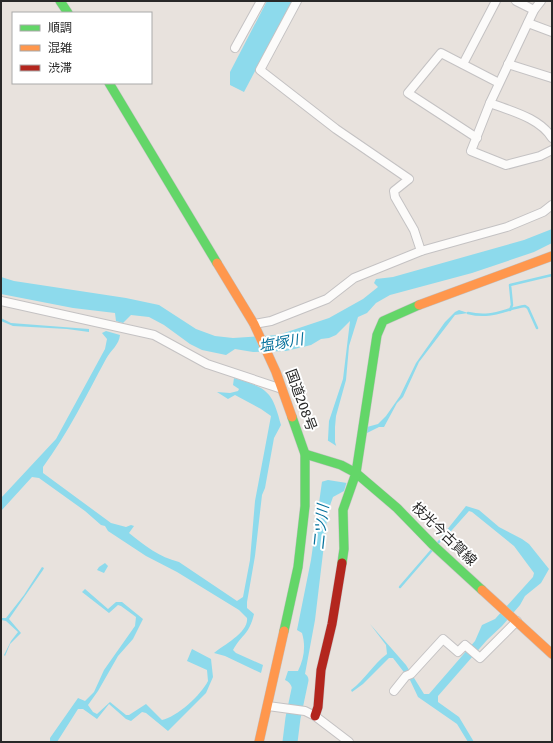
<svg xmlns="http://www.w3.org/2000/svg" width="553" height="743" viewBox="0 0 553 743" font-family="'Fira Sans','Noto Sans JP',sans-serif">
<style>
.water{fill:#8ddaec}
.pier{fill:#e8e2dd}
.lines{fill:none;stroke-linecap:round;stroke-linejoin:round}
.stream{stroke:#8ddaec;stroke-width:2.5}
.river{stroke:#8ddaec;stroke-width:15}
.street-casing{stroke:#c4c2c3;stroke-width:10}
.fast-casing{stroke:#c4c2c3;stroke-width:10}
.slow-casing{stroke:#c4c2c3;stroke-width:10}
.jam-casing{stroke:#c4c2c3;stroke-width:10}
.street{stroke:#fcfbfa;stroke-width:8}
.fast{stroke:#63d668;stroke-width:9}
.slow{stroke:#ff974d;stroke-width:9}
.jam{stroke:#b3261e;stroke-width:9}
.labels{text-anchor:middle;dominant-baseline:central;stroke-width:4;stroke-linejoin:round;paint-order:stroke}
.street-label{font-size:14px;fill:#282828;stroke:#fff}
.water-label{font-size:15px;font-style:italic;fill:#08739d;stroke:#fff}
</style>
<rect width="100%" height="100%" fill="#e8e2dd"/>
<!-- water -->
<g class="water">
<path d="M267 1H292L244 92 230 85V72Z"/>
<path d="M552 229V243L534 252 472 273 390 295 376 303 367 313 358 317 349 346 346 380 336 416 335 427V442L347 481 344 491 333 497 328 511 315 620 300 701 294 699C294 693 292 682 285 680L288 671H298C304 659 306 646 302 633L297 630 311 560 328 439 329 421 343 379 350 321 336 335 329 338 321 339 311 345 286 351 253 352 235 349 226 355 202 350 190 344 164 325 149 317 131 315 123 323 116 321 115 313 73 308 1 294V277L14 281 126 298 159 305 196 329 215 336 233 338 278 335 329 318 363 299 378 287 374 283 376 279 393 277 524 240Z"/>
<path d="M459 310 468 313 455 315 419 362 403 397 397 403 384 427H379L367 433V427L378 424 386 416 400 396 416 363 445 322 455 312Z"/>
<path d="M1 318 11 323 89 329V332L67 329 13 326 1 321Z"/>
<path d="M106 331 120 335C119 345 111 350 106 359 86 396 68 433 43 467V473L111 523 126 527 131 525 134 526 129 533C145 546 159 557 179 562L237 601 243 597 250 560 255 501 271 416 261 409 235 395 228 399 217 392 230 393 238 391 239 389 233 385 234 378C267 388 272 390 281 425L274 438 265 488 262 495 255 556 247 602V608L254 614C249 635 242 634 233 650L236 653 263 665 261 673 225 656 214 653C224 645 249 632 247 618L239 610 177 572 146 556 108 531 105 526 101 525 85 511 39 478 32 477 1 511V498L56 439 105 349 107 339 102 333Z"/>
<path d="M466 506 479 510 499 527 522 539 529 544 549 569 541 583 525 596 520 605 502 626 487 640 438 696V702L459 717 474 742H468L457 724 418 697 410 680 393 658H389L363 684 352 692 351 690C365 680 373 664 387 654L386 645 370 624 406 665 424 694H429L475 641 482 625 495 619 533 577 534 573 514 546 472 512 469 511 444 539 442 536Z"/>
<path d="M105 563 108 566 104 573 97 570 99 567Z"/>
<path d="M42 567 44 568 43 570 9 619 21 633 10 644 5 656 4 655 11 641 18 632 6 621 1 620V618H6L24 595Z"/>
<path d="M85 589 108 609 116 602H122L143 619 133 639 118 656 98 691 88 705 93 712 97 714 110 702 126 715H129L146 704 162 720C177 717 201 695 208 681L207 670 187 661 192 649 211 659 213 677 206 693 168 731 146 713 142 712 131 721 126 719 109 704 97 719 83 709H78L57 742H50V738L78 698 85 701 94 692 104 670 135 626 136 617 121 606 118 605 109 613 82 592Z"/>
<path d="M291 718H293V742H286Z"/>
</g>
<!-- pier -->
<path class="pier" d="M327 440 338 447 348 477 347 483 328 480 321 482Z"/>
<g class="lines">
<!-- stream -->
<g class="stream">
<path d="M510 310 512 305 510 285 552 275"/>
<path d="M468 313C492 319 504 309 525 306L528 308 537 328"/>
<path d="M437 544 444 536"/>
<path d="M400 587 432 550"/>
</g>
<!-- river -->
<path class="river" d="M290 742 293 718 301 680"/>
<!-- street casing -->
<g class="street-casing">
<g id="street">
<path d="M297 1 260 70 336 129 409 179 394 191 395 197 414 230 421 251"/>
<path d="M516 1 534 10"/>
<path d="M541 1 534 10 490 103C511 111 540 118 552 138"/>
<path d="M528 23 552 32"/>
<path d="M235 48 261 1"/>
<path d="M463 64 496 1"/>
<path d="M508 64 552 78"/>
<path d="M490 103 471 151 506 165 540 156 552 150"/>
<path d="M477 138 408 93 441 53 499 83"/>
<path d="M1 301 154 335 207 364 282 389"/>
<path d="M254 324 271 321 327 299 354 278 421 251 507 227 543 212 552 205"/>
<path d="M394 691 406 676 411 674 443 639 458 652 465 645 480 658 517 621"/>
<path d="M268 706 305 711 315 716 349 742"/>
</g>
</g>
<!-- fast casing -->
<g class="fast-casing">
<g id="fast">
<path d="M60 1 68 13"/>
<path d="M109 83 217 263"/>
<path d="M305 454 341 465 356 473 397 508 433 545 482 590"/>
<path d="M342 563 344 549 343 510 356 473 377 335 383 321 419 305"/>
<path d="M284 631 298 567 305 506V454L292 417"/>
</g>
</g>
<!-- slow casing -->
<g class="slow-casing">
<g id="slow">
<path d="M217 263 254 324 276 372 292 417"/>
<path d="M419 305 552 256"/>
<path d="M482 590 552 654"/>
<path d="M259 742 284 631"/>
</g>
</g>
<!-- jam casing -->
<g class="jam-casing">
<path id="jam" d="M315 716 318 707 321 670 332 624 342 563"/>
</g>
<!-- street -->
<use href="#street" class="street"/>
<!-- fast -->
<use href="#fast" class="fast"/>
<!-- slow -->
<use href="#slow" class="slow"/>
<!-- jam -->
<use href="#jam" class="jam"/>
</g>
<g class="labels">
<!-- street labels -->
<g class="street-label">
<text transform="translate(301 400) rotate(70)">国道208号</text>
<text transform="translate(444 534) rotate(44)">枝光今古賀線</text>
</g>
<!-- water labels -->
<g class="water-label">
<text transform="translate(281 343) rotate(-10)">塩塚川</text>
<text transform="translate(321 527) rotate(-84)">二ツ川</text>
</g>
</g>
<!-- border -->
<rect width="553" height="743" fill="none" stroke="#282828" stroke-width="4"/>
<!-- legend -->
<rect x="12" y="12" width="140" height="72" fill="#ffffff" stroke="#a9a9a9"/>
<rect x="20" y="25" width="20" height="6" fill="#63d668" stroke="#a9a9a9"/>
<text x="48" y="32" font-size="12" fill="#282828">順調</text>
<rect x="20" y="45" width="20" height="6" fill="#ff974d" stroke="#a9a9a9"/>
<text x="48" y="52" font-size="12" fill="#282828">混雑</text>
<rect x="20" y="65" width="20" height="6" fill="#b3261e" stroke="#a9a9a9"/>
<text x="48" y="72" font-size="12" fill="#282828">渋滞</text>
</svg>
